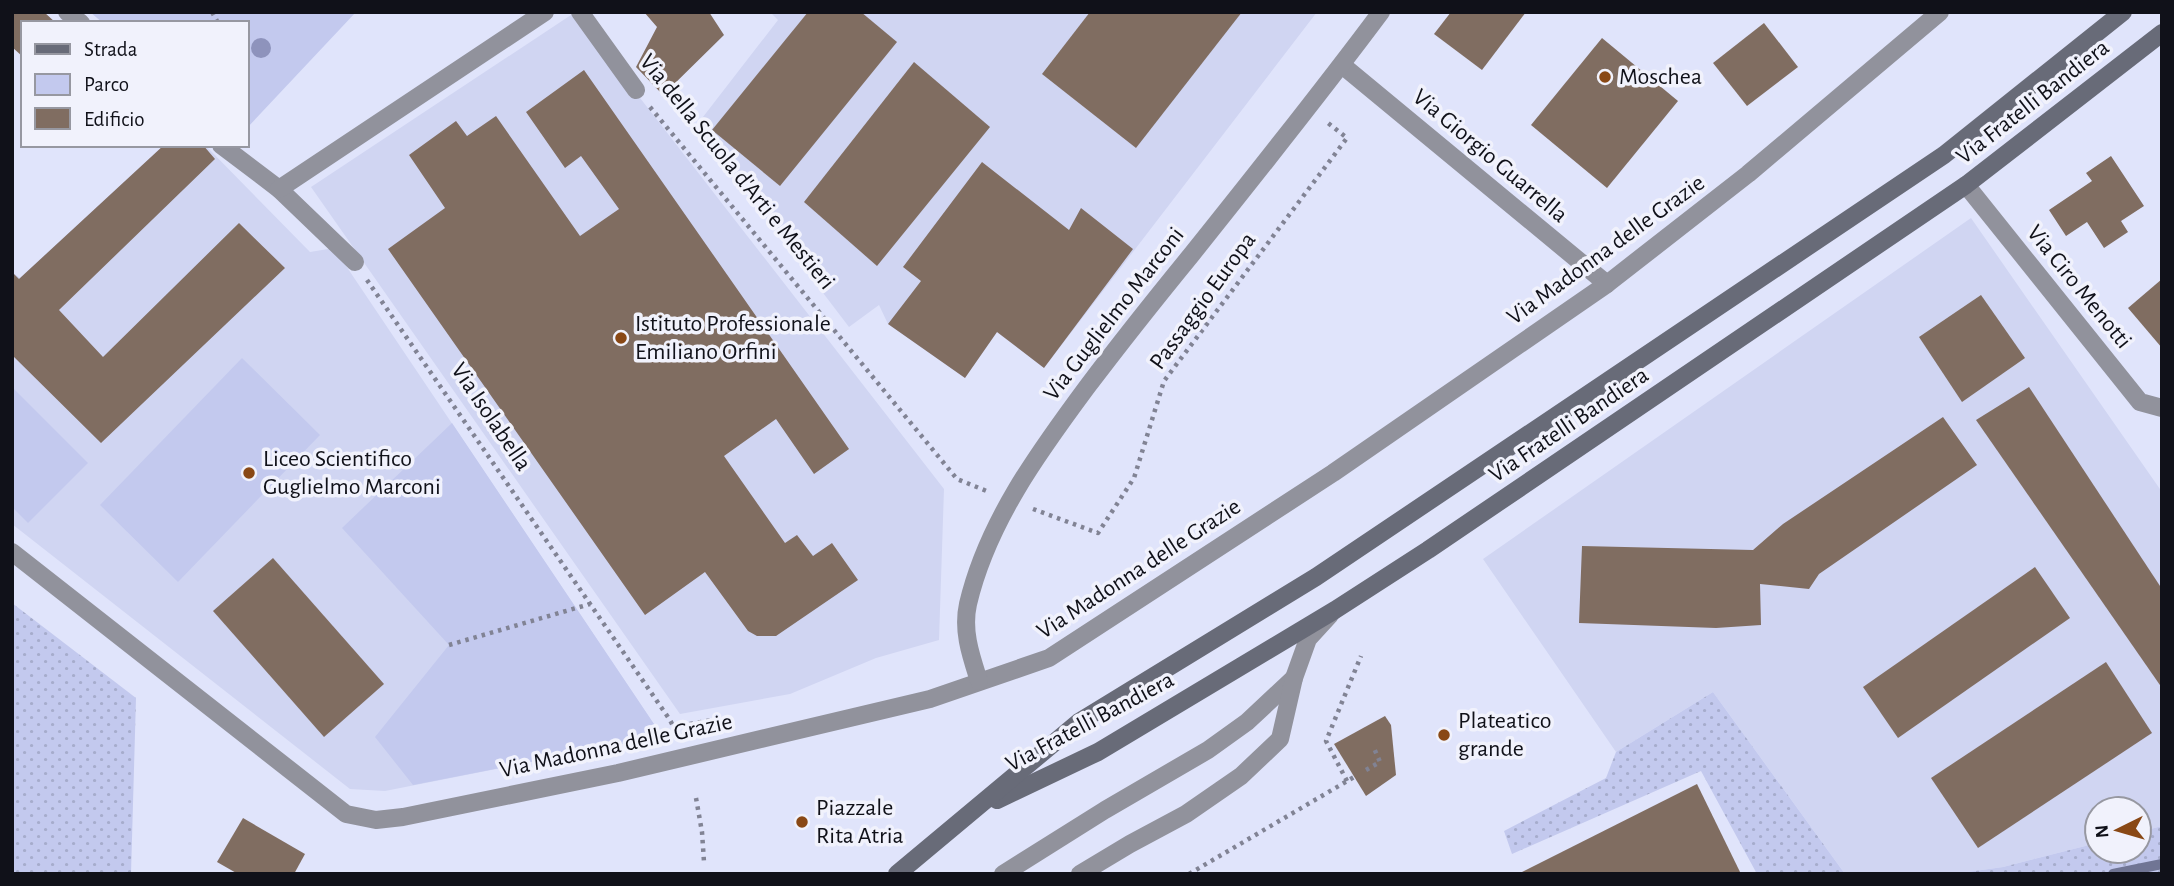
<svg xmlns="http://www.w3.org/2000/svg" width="2174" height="886" viewBox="0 0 2174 886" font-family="'Alegreya Sans',sans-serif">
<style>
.built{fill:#d0d5f2}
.grass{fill:url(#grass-dots)}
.green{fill:#c3c9ee}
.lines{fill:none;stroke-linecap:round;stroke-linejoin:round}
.stream{stroke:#707594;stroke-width:10}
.building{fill:#806d61}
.path{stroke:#818394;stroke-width:4.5;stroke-dasharray:3.5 5;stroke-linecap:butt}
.lane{stroke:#91929c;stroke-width:18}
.street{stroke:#91929c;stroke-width:18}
.secondary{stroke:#686b78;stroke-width:18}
.tree{fill:#8e93bc}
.poi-dot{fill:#894815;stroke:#f1f2fc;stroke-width:2.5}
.labels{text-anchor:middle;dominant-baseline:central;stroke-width:7;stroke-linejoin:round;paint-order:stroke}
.poi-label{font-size:24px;fill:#101119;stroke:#f1f2fc;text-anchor:start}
.street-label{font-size:24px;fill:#101119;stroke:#f1f2fc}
</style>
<defs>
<pattern id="grass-dots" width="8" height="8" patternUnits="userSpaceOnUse" patternTransform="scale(1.75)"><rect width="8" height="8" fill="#c3c9ee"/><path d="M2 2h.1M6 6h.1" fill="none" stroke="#a6accc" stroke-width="1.8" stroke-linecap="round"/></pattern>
</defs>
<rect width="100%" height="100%" fill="#e0e4fb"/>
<!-- built -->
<g class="built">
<path d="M770 12H1317L1044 368 997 332 965 378 888 324 879 305 849 327 696 126 778 20Z"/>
<path d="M574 13 944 489 939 640 876 658 790 694 680 714 311 187Z"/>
<path d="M164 145H205L310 252 334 248 662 736 385 791 350 789 12 524V272L20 278Z"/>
<path d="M1971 218 2162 492V826L2139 832V809H2097V843L2003 867 1953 874H1845L1713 692 1616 752 1483 559Z"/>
</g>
<!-- grass -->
<g class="grass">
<path d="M12 603 136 698 131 874H12Z"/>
<path d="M1713 692 1845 874H1757L1701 771 1512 854 1504 831 1606 778 1616 752Z"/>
<path d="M2162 826V874H1953L2003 867 2097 843V851H2139V832Z"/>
</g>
<!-- green -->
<g class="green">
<path d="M90 12H356L247 128V23H103Z"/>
<path d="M242 358 320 435 178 582 100 505Z"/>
<path d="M12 387 88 463 28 523 12 507Z"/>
<path d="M452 423 662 736 413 785 375 737 449 645 342 528Z"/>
</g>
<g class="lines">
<!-- stream -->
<path class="stream" d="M2113 874 2162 864"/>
</g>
<!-- building -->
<g class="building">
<path d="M12 12H44L56 23H23V57L12 47Z"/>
<path d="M644 12H709L724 35 663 95 636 67 657 27Z"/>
<path d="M808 12H861L897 42 780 186 712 130Z"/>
<path d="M1090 12H1242L1136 148 1042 74Z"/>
<path d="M1451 12H1526L1482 70 1434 34Z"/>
<path d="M1764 23 1798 67 1747 106 1713 63Z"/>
<path d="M1602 38 1678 101 1607 188 1531 125Z"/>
<path d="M914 62 990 127 877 266 804 202Z"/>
<path d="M584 70 849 449 814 474 776 419 724 456 785 543 797 535 813 556 832 543 858 580 776 636H757L748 631 705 572 645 615 388 249 445 208 409 155 456 121 467 136 496 116 580 236 619 209 581 156 565 168 526 112Z"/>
<path d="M164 145H203L215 159 59 310 103 357 239 223 285 268 101 443 12 355V272L19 279Z"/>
<path d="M2111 156 2144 206 2121 221 2128 232 2104 248 2087 222 2066 236 2049 210 2092 181 2086 173Z"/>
<path d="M982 162 1069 230 1081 208 1133 249 1044 368 997 332 965 378 888 324 921 281 903 267Z"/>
<path d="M2162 279V348L2128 308Z"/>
<path d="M1981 295 2025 358 1962 402 1919 337Z"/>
<path d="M2029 387 2162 589V688L1976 420Z"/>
<path d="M1943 417 1977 465 1819 574 1809 589 1760 584 1761 625 1716 628 1579 623 1582 546 1753 550 1783 524Z"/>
<path d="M273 558 384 684 324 737 213 611Z"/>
<path d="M2035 567 2070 618 1898 738 1863 687Z"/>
<path d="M2106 662 2152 733 1978 848 1931 778Z"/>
<path d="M1385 716 1391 725 1396 775 1366 796 1334 744Z"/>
<path d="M1697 784 1741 874H1518Z"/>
<path d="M243 818 305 854 294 874H238L217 862Z"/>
</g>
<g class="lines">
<!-- path -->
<g class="path">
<path d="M212 12 217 21"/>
<path d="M650 107 957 479 989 492"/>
<path d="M367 280 670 720 678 736"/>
<path d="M1033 509 1098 533 1134 478 1164 381 1347 138 1328 123"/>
<path d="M449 645 590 604"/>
<path d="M673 727 712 720 713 726"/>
<path d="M1366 770 1380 762 1373 746"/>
<path d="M1347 781 1326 741 1361 656"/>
<path d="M696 798 702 832 704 862"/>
<path d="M1189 874 1354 777"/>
</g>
<!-- lane -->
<g class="lane">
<path d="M1003 874 1105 810 1208 750 1247 722 1294 678"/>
<path d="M1080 874 1130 844 1186 814 1241 776 1280 739 1294 678 1308 639 1330 615"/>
</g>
<!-- street -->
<g class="street">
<path d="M67 12 81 23"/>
<path d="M580 12 636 90"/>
<path d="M1342 65 1607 284"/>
<path d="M221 145 279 189 355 262"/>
<path d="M1966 185 2140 402 2162 408"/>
<path d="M279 189 545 12"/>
<path d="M12 552 346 814 376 820 403 817 618 773 930 699 1049 658 1333 473 1607 284 1748 174 1940 12"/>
<path d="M979 681C971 656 962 631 968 604 987 523 1038 453 1087 387 1121 342 1156 298 1192 254 1256 174 1320 94 1381 12"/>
</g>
<!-- secondary -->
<g class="secondary">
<path d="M997 800 1098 752 1335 610 1428 550 1966 185 2162 33"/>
<path d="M897 874 1079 722 1316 577 1944 155 2123 12"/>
</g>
</g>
<!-- trees -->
<circle class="tree" cx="261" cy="48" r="10"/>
<!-- markers -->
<g class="poi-dot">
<circle cx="1605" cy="77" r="7"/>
<circle cx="621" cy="338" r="7"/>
<circle cx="249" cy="473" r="7"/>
<circle cx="1444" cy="735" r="7"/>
<circle cx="802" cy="822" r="7"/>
</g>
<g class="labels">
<!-- poi labels -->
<g class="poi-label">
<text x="1619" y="77">Moschea</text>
<text x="635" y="324">Istituto Professionale<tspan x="635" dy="28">Emiliano Orfini</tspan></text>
<text x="263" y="459">Liceo Scientifico<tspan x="263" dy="28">Guglielmo Marconi</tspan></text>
<text x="1458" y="721">Plateatico<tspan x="1458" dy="28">grande</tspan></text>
<text x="816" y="808">Piazzale<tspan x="816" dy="28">Rita Atria</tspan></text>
</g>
<!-- street labels -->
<g class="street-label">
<text transform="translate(2033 102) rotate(-38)">Via Fratelli Bandiera</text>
<text transform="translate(1490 156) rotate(40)">Via Giorgio Guarrella</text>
<text transform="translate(737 172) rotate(51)">Via della Scuola d'Arti e Mestieri</text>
<text transform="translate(1606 250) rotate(-36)">Via Madonna delle Grazie</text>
<text transform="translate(2079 287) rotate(51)">Via Ciro Menotti</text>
<text transform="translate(1203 301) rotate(-54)">Passaggio Europa</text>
<text transform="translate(1114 314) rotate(-52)">Via Guglielmo Marconi</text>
<text transform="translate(491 417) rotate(56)">Via Isolabella</text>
<text transform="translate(1569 425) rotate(-34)">Via Fratelli Bandiera</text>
<text transform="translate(1139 569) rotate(-33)">Via Madonna delle Grazie</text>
<text transform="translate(1090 722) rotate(-28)">Via Fratelli Bandiera</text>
<text transform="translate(616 746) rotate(-12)">Via Madonna delle Grazie</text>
</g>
</g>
<!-- border -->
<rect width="2174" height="886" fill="none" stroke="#101119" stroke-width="28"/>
<!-- legend -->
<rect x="21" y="21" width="228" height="126" fill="#f1f2fc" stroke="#9798a1" stroke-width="2"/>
<rect x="35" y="44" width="35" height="10" fill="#686b78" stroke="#9798a1" stroke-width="2"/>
<text x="84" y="56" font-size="21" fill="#101119">Strada</text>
<rect x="35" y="74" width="35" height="21" fill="#c3c9ee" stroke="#9798a1" stroke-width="2"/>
<text x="84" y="91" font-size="21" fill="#101119">Parco</text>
<rect x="35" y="108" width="35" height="21" fill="#806d61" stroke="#9798a1" stroke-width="2"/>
<text x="84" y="126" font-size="21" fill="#101119">Edificio</text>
<!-- north arrow -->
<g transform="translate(2118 830) rotate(265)"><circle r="33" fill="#f1f2fc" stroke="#9798a1" stroke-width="2"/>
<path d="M0-5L12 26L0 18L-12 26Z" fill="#894815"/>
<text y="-10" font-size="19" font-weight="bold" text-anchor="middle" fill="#101119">N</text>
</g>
</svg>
